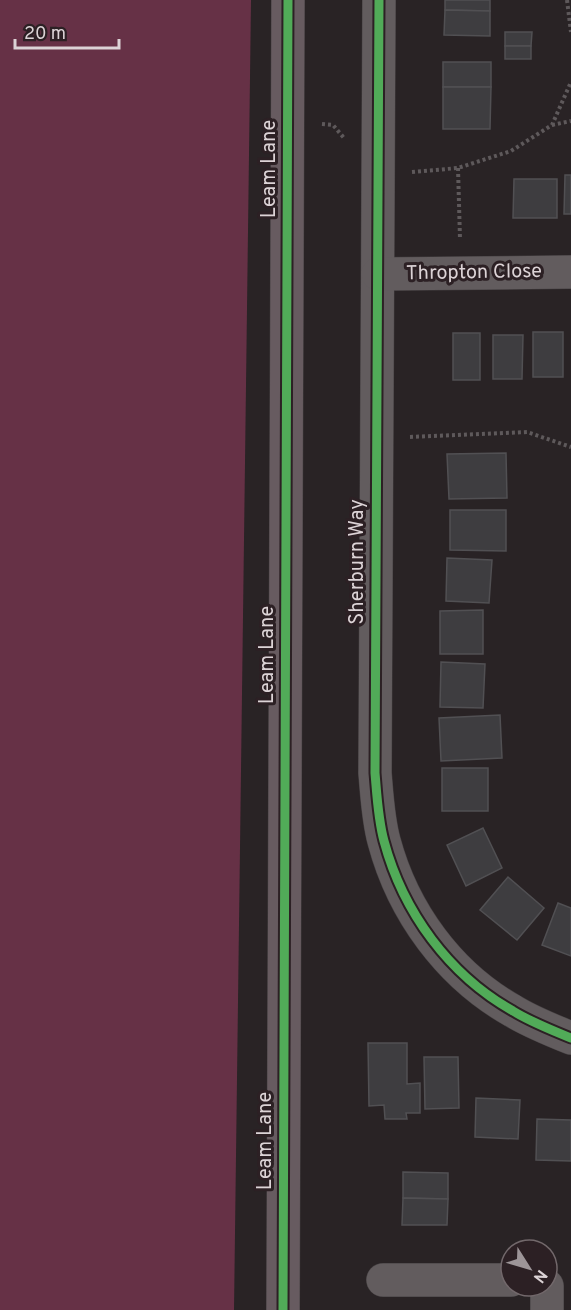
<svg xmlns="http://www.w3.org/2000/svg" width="571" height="1310" viewBox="0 0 571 1310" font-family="Overpass,sans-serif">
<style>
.green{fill:#663146}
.building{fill:#3e3d40;stroke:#515053;stroke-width:1.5}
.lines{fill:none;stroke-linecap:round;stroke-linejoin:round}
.minor-casing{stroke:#454042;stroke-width:34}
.major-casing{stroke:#454042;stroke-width:34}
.path{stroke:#5e595b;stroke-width:4;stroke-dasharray:3 3;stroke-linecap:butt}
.minor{stroke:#625c5e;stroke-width:33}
.major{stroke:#675b60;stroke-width:33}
.cycleway-casing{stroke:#2c2024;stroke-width:13}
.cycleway{stroke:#51ab58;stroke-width:9}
.labels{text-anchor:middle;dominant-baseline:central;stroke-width:6;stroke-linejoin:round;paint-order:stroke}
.street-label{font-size:20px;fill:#dcd3d6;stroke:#2c2024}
</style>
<rect width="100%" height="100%" fill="#292325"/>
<!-- green -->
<path class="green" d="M0 0H251L234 1310H0Z"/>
<!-- building -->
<g class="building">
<path d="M445 0H490V11L445 10Z"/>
<path d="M445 10 490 11V36L444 35Z"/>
<path d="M505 32H532L531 46H505Z"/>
<rect x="505" y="46" width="26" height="13"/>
<rect x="443" y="62" width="48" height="25"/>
<path d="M443 87H491L490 129H443Z"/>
<path d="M565 175H571V214H564Z"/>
<path d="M514 179H557V218H513Z"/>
<rect x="533" y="332" width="30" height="45"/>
<rect x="453" y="333" width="27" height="47"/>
<path d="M493 335H523L522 379H493Z"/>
<path d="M506 453 507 498 449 499 447 454Z"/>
<path d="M450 510H506V551L450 550Z"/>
<path d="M447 558 492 560 489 603 446 601Z"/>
<path d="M483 610V654H440V611Z"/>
<path d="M441 662 485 664 483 708 440 707Z"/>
<path d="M500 715 502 758 441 761 439 718Z"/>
<rect x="442" y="768" width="46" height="43"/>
<path d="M483 828 502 868 466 886 447 845Z"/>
<path d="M508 877 544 908 517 940 480 910Z"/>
<path d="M558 903 571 908V956L542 945Z"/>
<path d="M368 1043H407V1084L420 1083V1113H406L407 1119H385L384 1105 369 1106Z"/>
<path d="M424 1057H458L459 1108 425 1109Z"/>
<path d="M476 1098 520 1100 518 1139 475 1137Z"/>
<path d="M537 1119 571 1120V1161L536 1160Z"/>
<path d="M403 1172 448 1173V1199L403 1198Z"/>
<path d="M403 1198 448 1199 447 1225H402Z"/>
</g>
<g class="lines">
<!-- minor casing -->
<g class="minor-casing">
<g id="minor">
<path d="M379 0 375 773C377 796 378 819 384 841 403 912 449 975 513 1011 531 1022 551 1030 571 1038"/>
<path d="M378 274 571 272"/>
<path d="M383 1280H511"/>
<path d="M547 1286V1310"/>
</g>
</g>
<!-- major casing -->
<g class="major-casing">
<path id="major" d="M283 1310 288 0"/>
</g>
<!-- path -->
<g class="path">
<path d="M567 0 571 32"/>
<path d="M322 124 333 125 344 138"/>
<path d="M552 125 571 121"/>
<path d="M458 168 460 239"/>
<path d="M412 172 458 168 511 151 552 125 571 82"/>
<path d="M410 437 527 432 571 447"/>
</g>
<!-- minor -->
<use href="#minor" class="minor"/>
<!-- major -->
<use href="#major" class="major"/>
<!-- cycleway casing -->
<g class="cycleway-casing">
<g id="cycleway">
<path d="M379 0 375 773C377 796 378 819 384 841 403 912 449 975 513 1011 531 1022 551 1030 571 1038"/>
<path d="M283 1310 288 0"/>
</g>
</g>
<!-- cycleway -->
<use href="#cycleway" class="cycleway"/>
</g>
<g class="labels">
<!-- street labels -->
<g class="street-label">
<text transform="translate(270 169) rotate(-90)">Leam Lane</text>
<text transform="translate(474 273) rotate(-1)">Thropton Close</text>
<text transform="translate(358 562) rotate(-90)">Sherburn Way</text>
<text transform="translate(268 655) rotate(-90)">Leam Lane</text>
<text transform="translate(266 1141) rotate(-90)">Leam Lane</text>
</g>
</g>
<!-- north arrow -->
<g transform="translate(529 1268) rotate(127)"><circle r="28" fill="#2c2024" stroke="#72686b" stroke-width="1.5"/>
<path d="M0-4.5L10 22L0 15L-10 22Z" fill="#9d9598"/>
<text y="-9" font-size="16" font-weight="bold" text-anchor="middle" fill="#dcd3d6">N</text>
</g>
<!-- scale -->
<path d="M15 39v9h104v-9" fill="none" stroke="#dcd3d6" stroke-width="3"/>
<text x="24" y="39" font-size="18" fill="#dcd3d6" stroke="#2c2024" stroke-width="4.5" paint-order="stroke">20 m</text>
</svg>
